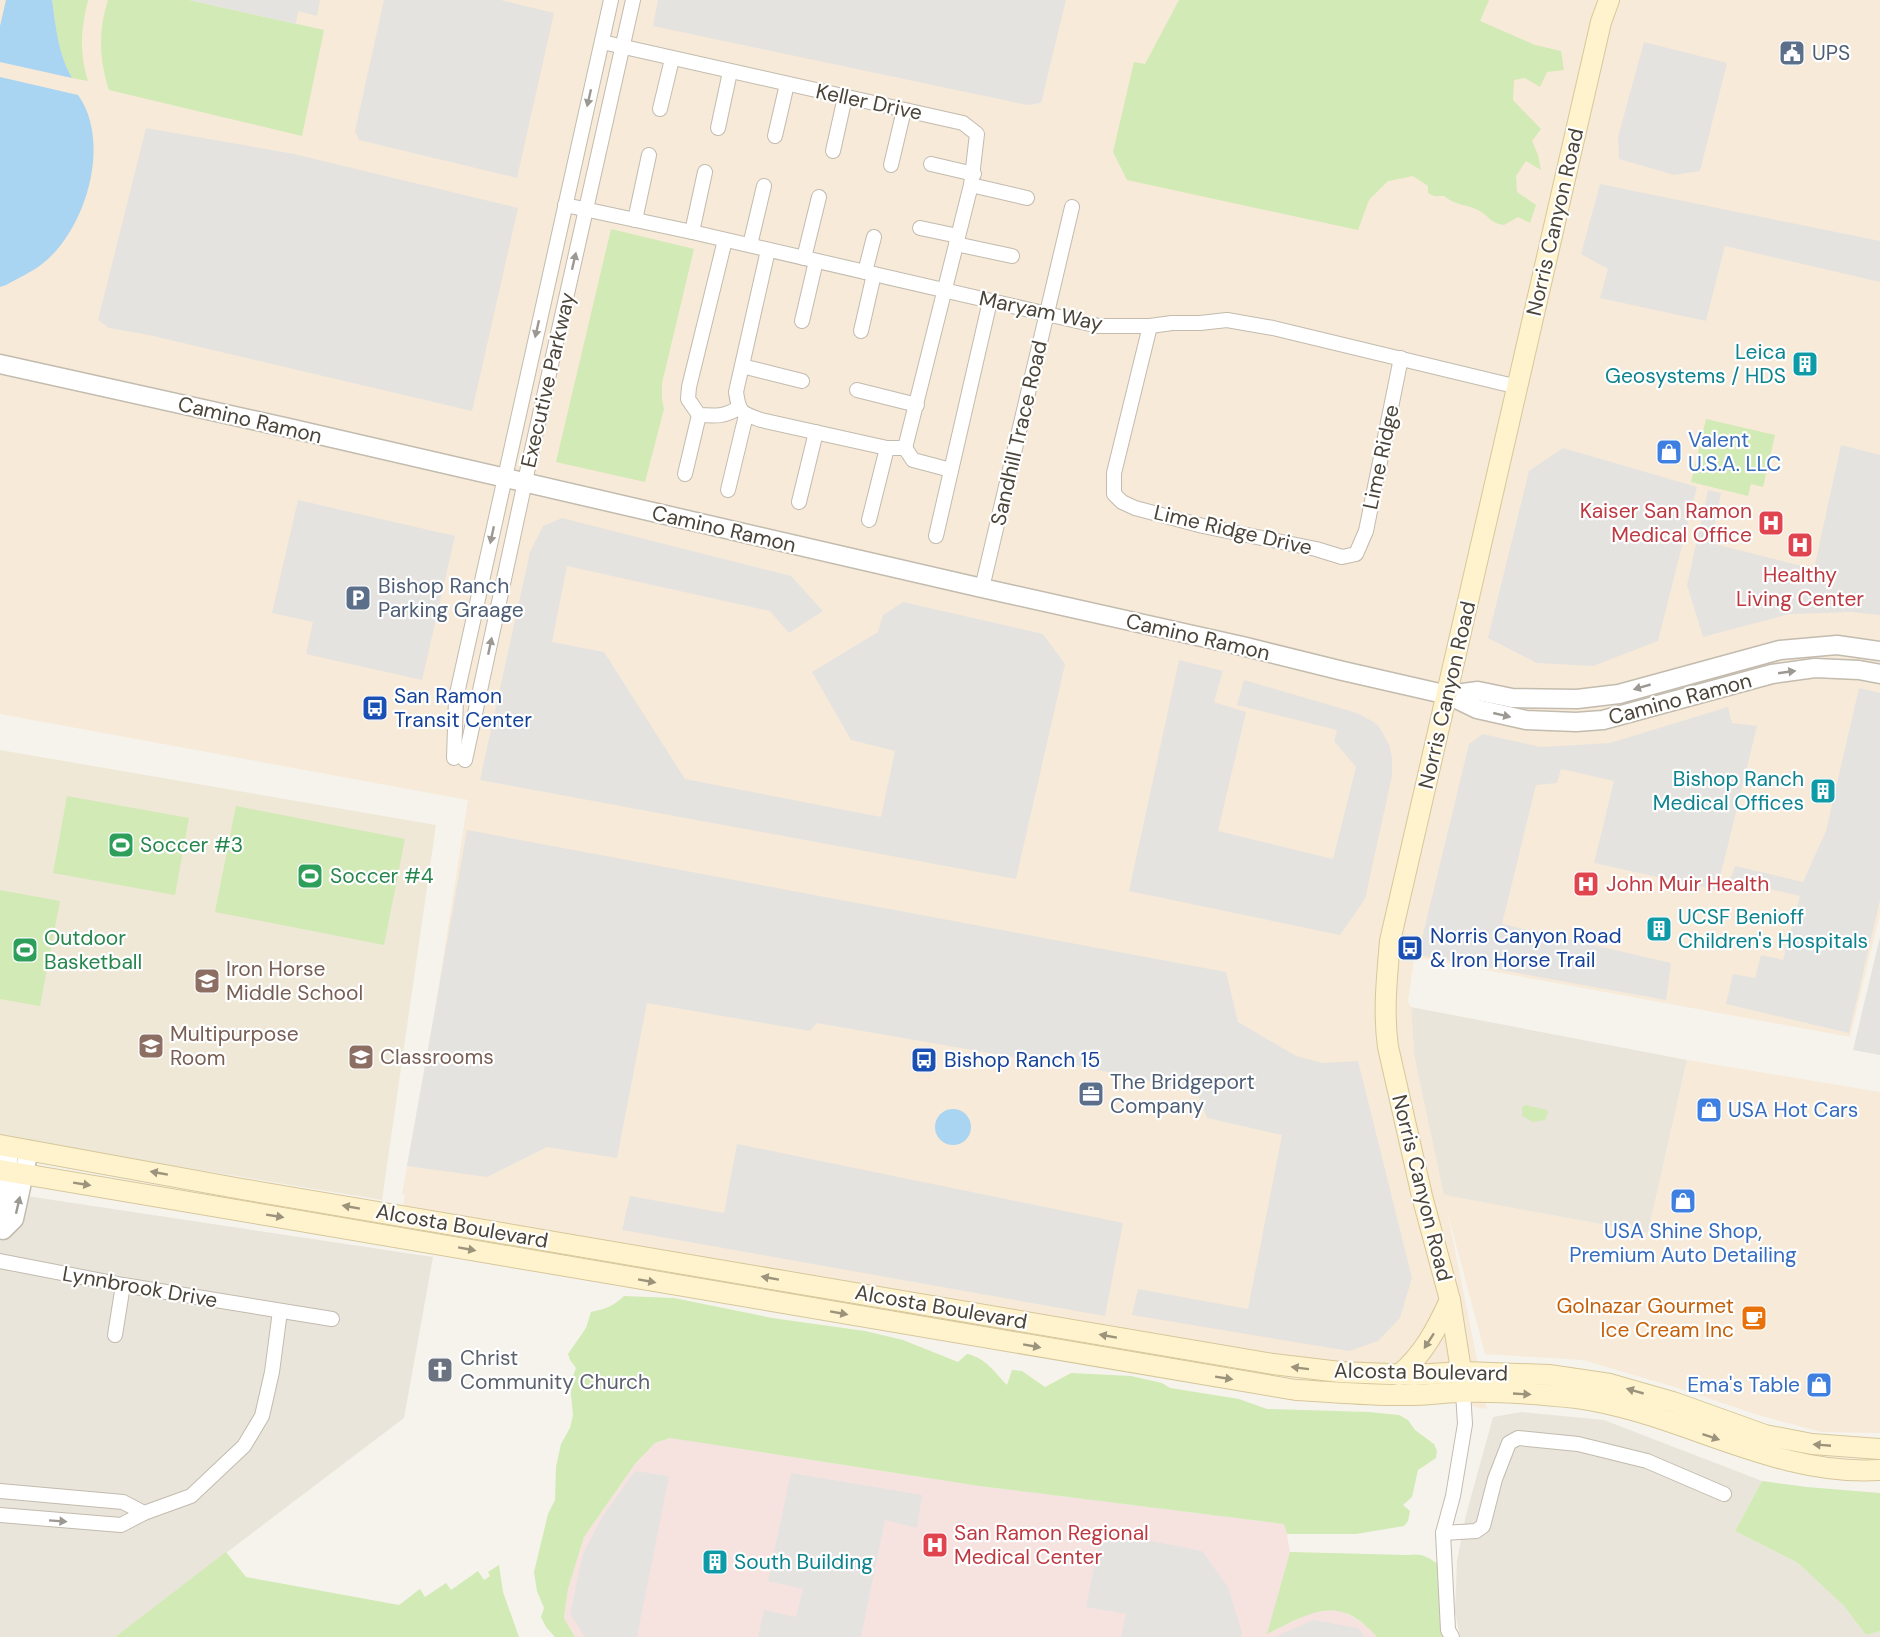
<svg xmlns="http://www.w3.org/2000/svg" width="1880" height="1637" viewBox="0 0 1880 1637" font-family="'DM Sans',sans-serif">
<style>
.residential{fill:#eae5da}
.commercial{fill:#f7ead8}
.education{fill:#efe8d6}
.medical{fill:#f6e3e0}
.green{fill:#d2eab5}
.parking{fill:#e5e3e0}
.water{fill:#a9d4f2}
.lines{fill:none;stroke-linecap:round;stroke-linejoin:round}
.minor-casing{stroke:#c2bbae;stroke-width:16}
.tertiary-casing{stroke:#c2bbae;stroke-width:21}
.secondary-casing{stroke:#d6c79b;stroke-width:22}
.minor{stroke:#fff;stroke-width:14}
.tertiary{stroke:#fff;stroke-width:18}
.secondary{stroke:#fff3cd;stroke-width:20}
.oneway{fill:#9c9892}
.oneway2{fill:#9c937c}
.labels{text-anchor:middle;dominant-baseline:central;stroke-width:4.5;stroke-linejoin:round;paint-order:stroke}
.service-label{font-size:21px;fill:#4e5e75;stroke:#fff;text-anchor:start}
.street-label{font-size:21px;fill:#4b4439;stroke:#fff}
.culture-label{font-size:21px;fill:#0d838f;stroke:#fff;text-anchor:end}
.shop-label{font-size:21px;fill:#366cbe;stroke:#fff;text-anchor:start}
.health-label{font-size:21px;fill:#be3a42;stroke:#fff;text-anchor:start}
.transit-label{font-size:21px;fill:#164399;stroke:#fff;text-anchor:start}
.leisure-label{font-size:21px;fill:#27864d;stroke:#fff;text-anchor:start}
.education-label{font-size:21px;fill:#785e54;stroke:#fff;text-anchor:start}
.food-label{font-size:21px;fill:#c56008;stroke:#fff;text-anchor:end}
.worship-label{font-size:21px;fill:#5b616d;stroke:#fff;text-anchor:start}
</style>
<rect width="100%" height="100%" fill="#f6f3ec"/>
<!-- residential -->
<g class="residential">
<path d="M1411 1007 1687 1060 1648 1233 1443 1195 1414 1055Z"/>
<path d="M0 1192 433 1257 404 1418 115 1637H0Z"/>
<path d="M1521 1412 1604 1420 1762 1481 1735 1531 1798 1563 1844 1606 1866 1635 1880 1631V1637H1460L1455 1612 1457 1561 1466 1515 1493 1417Z"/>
</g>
<!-- commercial -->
<path class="commercial" d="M0 0H1880V914L1850 1037 1414 957 1408 1002 1411 1007 1414 1055 1444 1195 1648 1233 1687 1060 1880 1092V1433L1821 1432 1758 1415 1678 1388 1583 1360 1485 1354 1447 1210 1487 1409 400 1226 405 1195 402 1194 433 1022 468 800 0 714Z"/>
<!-- education -->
<path class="education" d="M0 750 436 825 382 1200 0 1137Z"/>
<!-- medical -->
<path class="medical" d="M671 1438 979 1486 1285 1524 1290 1552 1268 1633 1313 1612 1340 1610 1368 1626 1377 1637H575L564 1618 568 1589 584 1537 635 1464 655 1443Z"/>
<!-- green -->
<g class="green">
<path d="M52 0H88C81 30 79 51 88 81L72 78C58 54 56 27 52 0Z"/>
<path d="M108 0H189L324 30 302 136 109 90C99 59 98 31 108 0Z"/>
<path d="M1179 0H1489L1480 21 1535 45 1561 51 1564 70 1547 72 1540 87 1525 78 1514 80 1513 100 1541 129 1532 141 1538 155 1541 170 1526 161 1516 176 1517 192 1536 205 1530 223 1518 217 1504 225C1490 223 1490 217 1480 211 1467 204 1456 206 1444 196H1434L1428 193V186L1413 176 1388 181 1369 200 1358 230 1127 180 1113 152 1134 62 1145 64Z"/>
<path d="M611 229 694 249 662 383V400L664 409 645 482 556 462Z"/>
<path d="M1706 419 1775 435 1763 487 1751 484 1748 496 1691 482Z"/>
<path d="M67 796 189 818 175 895 53 873Z"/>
<path d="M236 806 405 839 384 945 215 912Z"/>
<path d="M0 890 60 901 40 1006 0 999Z"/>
<path d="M1526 1105 1547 1110 1548 1112 1545 1120 1533 1122 1522 1116V1107Z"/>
<path d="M624 1296 674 1298 772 1318 865 1331 903 1340 958 1362 967 1354C986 1358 994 1372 1007 1385L1012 1370 1022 1371 1045 1387 1071 1373 1131 1376 1162 1383 1170 1388 1239 1399 1267 1409 1369 1412 1399 1415 1408 1420 1415 1430 1434 1444 1437 1451 1436 1458 1418 1470 1412 1497 1403 1505 1410 1511 1408 1521 1404 1526 1356 1534H1287L1284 1524 979 1486 670 1438 655 1443 635 1464 584 1537 568 1589 564 1618 575 1637H555L546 1627 541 1617 544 1608 537 1591 534 1572 548 1514 555 1500 556 1467 561 1444 570 1428 573 1415 570 1384 576 1368 570 1360 568 1354 586 1328 591 1312C605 1309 614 1306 624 1296Z"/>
<path d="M1762 1481 1807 1487 1880 1493V1631L1866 1635 1844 1606 1798 1563 1735 1531Z"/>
<path d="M226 1552 246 1577 399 1605 420 1589 425 1597 446 1583 451 1590 478 1571 484 1580 490 1576 488 1572 499 1565 503 1592 519 1637H115Z"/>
<path d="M1290 1552 1407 1555C1421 1553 1427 1556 1438 1564L1441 1625 1445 1637H1377C1339 1593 1311 1612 1267 1634Z"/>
</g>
<!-- parking -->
<g class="parking">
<path d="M189 0H320L317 16 298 11 296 24Z"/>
<path d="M384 0H501L554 13 517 178 359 140 355 131Z"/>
<path d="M658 0H1066L1041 103 1027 105 653 26Z"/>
<path d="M1644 42 1727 63 1700 171 1674 175 1619 159 1618 137Z"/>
<path d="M146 128 294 154 518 208 472 411 149 335 109 328 98 320Z"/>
<path d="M1600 184 1880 241V282L1725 246 1706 321 1600 298 1608 269 1581 254Z"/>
<path d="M1841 445 1880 455V615L1851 612 1789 614 1703 637 1687 585 1708 490 1721 493 1711 543 1814 569Z"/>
<path d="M1563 448 1697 487 1658 641 1593 666 1537 663 1488 638 1529 471Z"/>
<path d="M298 500 455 536 422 680 306 654 313 622 272 613Z"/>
<path d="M562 518 791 576 823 611 789 633 770 611 567 566 552 642 604 652 685 779 881 817 895 751 851 740 812 672 878 632 883 615 903 602 1043 634 1065 664 1016 879 480 780 530 552 543 526Z"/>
<path d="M1179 660 1223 671 1214 702 1246 712 1218 831 1333 859 1356 767 1334 741 1337 730 1237 705 1244 680 1357 713 1374 722 1380 728 1389 745 1392 757V776L1365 899 1340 935 1129 891Z"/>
<path d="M1859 688 1880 693V900L1849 1033 1726 1004 1733 974 1755 978 1761 955 1783 960 1800 896 1730 880 1735 866 1803 882 1826 831Z"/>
<path d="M1728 707 1732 723 1757 726 1717 890 1594 863 1614 781 1561 769 1557 783 1536 785 1502 924 1671 963 1666 1000 1418 955 1469 744 1483 734 1540 747 1610 743Z"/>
<path d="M467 830 1226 972 1238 1022 1296 1056 1322 1063 1358 1061 1412 1278 1400 1318 1378 1341 1349 1351 1132 1315 1138 1289 1248 1309 1282 1135 1207 1118 1197 1092 1039 1057 1029 1060 817 1023 810 1031 647 1003 617 1158 547 1147 487 1177 407 1166Z"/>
<path d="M1880 937V1055L1853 1050Z"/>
<path d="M737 1144 1123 1223 1105 1316 622 1230 630 1196 724 1213Z"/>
<path d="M635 1471 669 1476 637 1637H585L570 1614 583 1554 602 1517Z"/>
<path d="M791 1473 922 1495 917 1528 885 1520 861 1637H758L764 1610 796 1617 803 1589 768 1581Z"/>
<path d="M1101 1531 1202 1551 1228 1587 1242 1633 1241 1637H1121L1126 1614 1086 1607Z"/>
<path d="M1313 1620 1358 1628 1365 1637H1275Z"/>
</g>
<!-- water -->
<g class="water">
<path d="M6 0H52C56 27 58 54 72 78L0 62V26Z"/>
<path d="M0 77 78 95C112 142 86 230 42 264 32 272 18 278 6 285L0 287Z"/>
<circle cx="953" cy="1127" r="18"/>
</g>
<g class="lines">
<!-- minor casing -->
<g class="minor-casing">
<g id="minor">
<path d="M602 42 963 123 977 134 971 185 905 448H887L761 420C741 413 739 413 736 392L768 250"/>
<path d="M660 109 672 59"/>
<path d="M718 128 730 72"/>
<path d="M775 136 787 84"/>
<path d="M833 151 845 97"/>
<path d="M931 164 974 174"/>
<path d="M891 165 904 110"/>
<path d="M971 185 1027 198"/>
<path d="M565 205 692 232 1099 326H1150L1172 323H1200L1227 320 1273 328 1518 387"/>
<path d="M635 220 649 155"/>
<path d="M920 228 958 236"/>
<path d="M692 232 705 172"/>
<path d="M725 240 689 387 688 399 699 415C714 416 725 417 738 408"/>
<path d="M956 244 1012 256"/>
<path d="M750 245 764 186"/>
<path d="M804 258 819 197"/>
<path d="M865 272 874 237"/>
<path d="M802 321 816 261"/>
<path d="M1150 326 1114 473V494L1122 502 1135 508 1203 526 1316 549 1342 557 1356 554 1366 531 1401 358"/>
<path d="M861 331 874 274"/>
<path d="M742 366 802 381"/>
<path d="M857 390 917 405"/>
<path d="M905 448 913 460 951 470"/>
<path d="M685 474 699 415"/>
<path d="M728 490 746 415"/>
<path d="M799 502 816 432"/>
<path d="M869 520 887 448"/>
<path d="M936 536 990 301"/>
<path d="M982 588 1072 207"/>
<path d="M454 758 456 698 611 0"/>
<path d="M465 760 529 463 633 0"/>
<path d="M0 1261 123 1285 332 1319"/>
<path d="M115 1335 123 1285"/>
<path d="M0 1491 123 1502 144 1513"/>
<path d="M0 1515 121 1525 144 1513 191 1496 244 1446 262 1416 272 1372 280 1311"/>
<path d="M1443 1533 1476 1531 1483 1526 1495 1479 1509 1443 1518 1438 1578 1444 1647 1461 1724 1494"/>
<path d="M1452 1637 1448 1630 1443 1533 1453 1496 1465 1424 1463 1392"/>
</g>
</g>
<!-- tertiary casing -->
<g class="tertiary-casing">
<g id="tertiary">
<path d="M0 364 289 428 982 588 1242 646 1343 671 1448 695 1477 709 1526 720 1576 722 1603 720 1772 674 1815 668 1859 670 1880 674"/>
<path d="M1448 695 1478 691 1512 698 1577 699 1619 694 1780 650 1837 645 1880 651"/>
<path d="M0 1213 10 1147"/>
<path d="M3 1230 14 1219 29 1150"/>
</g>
</g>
<!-- secondary casing -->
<g class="secondary-casing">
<g id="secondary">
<path d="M0 1145 236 1188 1273 1364 1340 1372 1414 1375 1463 1372 1549 1375 1610 1384 1673 1402 1765 1435 1812 1444 1880 1449"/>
<path d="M0 1170 1296 1390C1334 1392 1372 1396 1409 1395 1428 1395 1446 1392 1464 1392 1501 1391 1540 1394 1577 1398 1680 1412 1774 1477 1880 1470"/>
<path d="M1399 1375C1424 1354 1437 1328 1450 1300"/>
<path d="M1463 1383 1450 1300 1422 1196 1388 1047C1383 1012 1387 977 1390 941L1601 22 1609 0"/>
</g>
</g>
<!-- minor -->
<use href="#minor" class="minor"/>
<!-- tertiary -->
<use href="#tertiary" class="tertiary"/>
<!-- secondary -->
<use href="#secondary" class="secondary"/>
</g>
<!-- one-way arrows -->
<defs><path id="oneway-solid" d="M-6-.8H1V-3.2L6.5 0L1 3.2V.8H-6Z" transform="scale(1.5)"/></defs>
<g class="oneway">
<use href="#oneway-solid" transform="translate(589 98) rotate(103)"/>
<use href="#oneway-solid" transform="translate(574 261) rotate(-77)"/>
<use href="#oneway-solid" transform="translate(537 329) rotate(103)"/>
<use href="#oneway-solid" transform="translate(492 535) rotate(102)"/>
<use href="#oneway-solid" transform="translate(490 646) rotate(-78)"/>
<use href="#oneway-solid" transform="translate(1787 672) rotate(-8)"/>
<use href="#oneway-solid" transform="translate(1642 687) rotate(164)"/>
<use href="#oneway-solid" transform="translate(1502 715) rotate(13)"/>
<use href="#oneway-solid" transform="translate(18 1205) rotate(-77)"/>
<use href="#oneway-solid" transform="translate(58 1521) rotate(4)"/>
</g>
<g class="oneway2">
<use href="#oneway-solid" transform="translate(159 1173) rotate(-170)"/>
<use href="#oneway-solid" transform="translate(82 1184) rotate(9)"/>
<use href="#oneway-solid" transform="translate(351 1207) rotate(-170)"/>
<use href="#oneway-solid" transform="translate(275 1216) rotate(9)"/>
<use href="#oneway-solid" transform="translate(467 1249) rotate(10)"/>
<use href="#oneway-solid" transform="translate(770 1278) rotate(-170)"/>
<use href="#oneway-solid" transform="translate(647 1281) rotate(10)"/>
<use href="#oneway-solid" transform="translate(839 1313) rotate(10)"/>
<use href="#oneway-solid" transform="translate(1108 1336) rotate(-170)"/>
<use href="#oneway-solid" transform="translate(1429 1341) rotate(123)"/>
<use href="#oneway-solid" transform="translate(1032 1346) rotate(10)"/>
<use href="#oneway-solid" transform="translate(1300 1368) rotate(-173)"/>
<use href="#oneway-solid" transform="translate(1224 1378) rotate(9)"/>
<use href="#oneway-solid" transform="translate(1635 1391) rotate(-164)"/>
<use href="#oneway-solid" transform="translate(1522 1394) rotate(3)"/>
<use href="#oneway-solid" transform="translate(1711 1437) rotate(18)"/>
<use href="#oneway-solid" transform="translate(1822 1445) rotate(-175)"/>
</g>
<!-- icons -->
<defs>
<g id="civic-square" transform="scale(1.35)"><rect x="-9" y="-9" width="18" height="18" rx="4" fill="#5c6f8a" stroke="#fff"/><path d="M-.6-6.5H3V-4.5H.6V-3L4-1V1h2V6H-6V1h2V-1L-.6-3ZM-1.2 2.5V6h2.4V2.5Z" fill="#fff"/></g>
<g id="building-square" transform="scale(1.35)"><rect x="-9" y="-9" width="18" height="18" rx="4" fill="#0f9aa8" stroke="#fff"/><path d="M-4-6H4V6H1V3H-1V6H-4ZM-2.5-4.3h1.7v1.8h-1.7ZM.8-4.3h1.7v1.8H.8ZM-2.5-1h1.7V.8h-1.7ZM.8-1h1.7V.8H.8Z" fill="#fff"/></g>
<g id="shop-square" transform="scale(1.35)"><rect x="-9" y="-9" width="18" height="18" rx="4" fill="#3f7fe0" stroke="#fff"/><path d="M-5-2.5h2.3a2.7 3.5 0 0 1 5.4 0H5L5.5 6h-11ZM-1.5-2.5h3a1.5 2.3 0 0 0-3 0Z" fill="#fff"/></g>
<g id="hospital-square" transform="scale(1.35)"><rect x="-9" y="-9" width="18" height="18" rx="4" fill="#e0444e" stroke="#fff"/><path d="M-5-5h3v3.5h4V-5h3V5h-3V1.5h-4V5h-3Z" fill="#fff"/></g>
<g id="parking-square" transform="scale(1.35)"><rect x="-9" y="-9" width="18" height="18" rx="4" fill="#5c6f8a" stroke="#fff"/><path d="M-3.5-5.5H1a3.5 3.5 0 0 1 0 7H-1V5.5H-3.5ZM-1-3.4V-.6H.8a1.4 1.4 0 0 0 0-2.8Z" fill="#fff"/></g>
<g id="bus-square" transform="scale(1.35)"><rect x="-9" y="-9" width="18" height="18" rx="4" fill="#1a4fb4" stroke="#fff"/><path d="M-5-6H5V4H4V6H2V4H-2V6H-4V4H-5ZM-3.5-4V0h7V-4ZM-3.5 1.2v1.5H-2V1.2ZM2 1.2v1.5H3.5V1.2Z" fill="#fff"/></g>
<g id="stadium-square" transform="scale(1.35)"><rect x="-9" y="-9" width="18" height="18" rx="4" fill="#2e9e5b" stroke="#fff"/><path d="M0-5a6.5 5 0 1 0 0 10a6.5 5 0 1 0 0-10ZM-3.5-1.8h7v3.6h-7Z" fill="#fff"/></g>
<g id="school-square" transform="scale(1.35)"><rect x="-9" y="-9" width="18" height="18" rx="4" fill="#8d6e63" stroke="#fff"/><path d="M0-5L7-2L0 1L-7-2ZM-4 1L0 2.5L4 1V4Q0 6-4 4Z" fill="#fff"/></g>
<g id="office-square" transform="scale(1.35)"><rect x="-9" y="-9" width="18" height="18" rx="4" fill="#5c6f8a" stroke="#fff"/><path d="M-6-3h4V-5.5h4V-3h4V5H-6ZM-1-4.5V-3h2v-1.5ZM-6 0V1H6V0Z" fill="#fff"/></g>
<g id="cafe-square" transform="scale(1.35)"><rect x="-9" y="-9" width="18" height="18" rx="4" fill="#e8710a" stroke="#fff"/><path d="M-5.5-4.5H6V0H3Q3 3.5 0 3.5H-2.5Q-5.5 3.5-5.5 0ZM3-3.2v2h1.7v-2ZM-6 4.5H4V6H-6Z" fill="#fff"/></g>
<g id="church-square" transform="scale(1.35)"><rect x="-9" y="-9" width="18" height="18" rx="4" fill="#6b7280" stroke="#fff"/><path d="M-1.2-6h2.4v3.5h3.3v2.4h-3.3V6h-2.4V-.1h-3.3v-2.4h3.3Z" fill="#fff"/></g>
</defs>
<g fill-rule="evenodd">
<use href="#civic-square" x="1792" y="53"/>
<use href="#building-square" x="1805" y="364"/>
<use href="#shop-square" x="1669" y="452"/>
<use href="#hospital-square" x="1771" y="523"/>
<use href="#hospital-square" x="1800" y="545"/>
<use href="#parking-square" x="358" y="598"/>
<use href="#bus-square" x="375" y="708"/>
<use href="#building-square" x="1823" y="791"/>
<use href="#stadium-square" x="121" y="845"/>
<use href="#stadium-square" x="310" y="876"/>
<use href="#hospital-square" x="1586" y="884"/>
<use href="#building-square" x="1659" y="929"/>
<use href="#bus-square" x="1410" y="948"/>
<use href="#stadium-square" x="25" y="950"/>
<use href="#school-square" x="207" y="981"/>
<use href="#school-square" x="151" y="1046"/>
<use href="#school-square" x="361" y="1057"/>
<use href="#bus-square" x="924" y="1060"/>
<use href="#office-square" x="1091" y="1094"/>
<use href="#shop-square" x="1709" y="1110"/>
<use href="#shop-square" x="1683" y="1201"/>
<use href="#cafe-square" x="1754" y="1318"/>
<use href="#church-square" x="440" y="1370"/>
<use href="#shop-square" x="1819" y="1385"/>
<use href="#hospital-square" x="935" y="1545"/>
<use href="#building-square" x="715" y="1562"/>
</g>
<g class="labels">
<!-- service labels -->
<g class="service-label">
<text x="1812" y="53">UPS</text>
<text x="378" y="586">Bishop Ranch<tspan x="378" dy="24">Parking Graage</tspan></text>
<text x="1110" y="1082">The Bridgeport<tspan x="1110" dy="24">Company</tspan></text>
</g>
<!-- street labels -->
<g class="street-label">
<text transform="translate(869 102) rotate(12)">Keller Drive</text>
<text transform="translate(1555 222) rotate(-77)">Norris Canyon Road</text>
<text transform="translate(1041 311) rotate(12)">Maryam Way</text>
<text transform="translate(548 380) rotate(-77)">Executive Parkway</text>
<text transform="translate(250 420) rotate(13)">Camino Ramon</text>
<text transform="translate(1019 433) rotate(-77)">Sandhill Trace Road</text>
<text transform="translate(1381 457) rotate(-78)">Lime Ridge</text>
<text transform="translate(724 529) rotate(13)">Camino Ramon</text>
<text transform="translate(1233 530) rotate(13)">Lime Ridge Drive</text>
<text transform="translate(1198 637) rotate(13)">Camino Ramon</text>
<text transform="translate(1447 695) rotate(-77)">Norris Canyon Road</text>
<text transform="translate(1680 699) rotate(-15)">Camino Ramon</text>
<text transform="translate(1422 1188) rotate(76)">Norris Canyon Road</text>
<text transform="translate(462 1226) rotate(10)">Alcosta Boulevard</text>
<text transform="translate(140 1287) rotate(10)">Lynnbrook Drive</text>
<text transform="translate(941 1307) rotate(10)">Alcosta Boulevard</text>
<text transform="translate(1421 1372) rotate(1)">Alcosta Boulevard</text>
</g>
<!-- culture labels -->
<g class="culture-label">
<text x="1786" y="352">Leica<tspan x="1786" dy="24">Geosystems / HDS</tspan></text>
<text x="1804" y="779">Bishop Ranch<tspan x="1804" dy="24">Medical Offices</tspan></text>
<text x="1678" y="917" text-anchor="start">UCSF Benioff<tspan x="1678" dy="24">Children's Hospitals</tspan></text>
<text x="734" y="1562" text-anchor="start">South Building</text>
</g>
<!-- shop labels -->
<g class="shop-label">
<text x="1688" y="440">Valent<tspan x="1688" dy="24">U.S.A. LLC</tspan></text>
<text x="1728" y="1110">USA Hot Cars</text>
<text x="1683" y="1231" text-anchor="middle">USA Shine Shop,<tspan x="1683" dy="24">Premium Auto Detailing</tspan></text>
<text x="1800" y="1385" text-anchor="end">Ema's Table</text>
</g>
<!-- health labels -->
<g class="health-label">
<text x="1752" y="511" text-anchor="end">Kaiser San Ramon<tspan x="1752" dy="24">Medical Office</tspan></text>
<text x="1800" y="575" text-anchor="middle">Healthy<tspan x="1800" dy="24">Living Center</tspan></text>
<text x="1606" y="884">John Muir Health</text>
<text x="954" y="1533">San Ramon Regional<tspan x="954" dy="24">Medical Center</tspan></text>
</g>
<!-- transit labels -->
<g class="transit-label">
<text x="394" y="696">San Ramon<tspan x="394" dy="24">Transit Center</tspan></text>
<text x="1430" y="936">Norris Canyon Road<tspan x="1430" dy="24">&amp; Iron Horse Trail</tspan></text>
<text x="944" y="1060">Bishop Ranch 15</text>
</g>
<!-- leisure labels -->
<g class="leisure-label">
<text x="140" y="845">Soccer #3</text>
<text x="330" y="876">Soccer #4</text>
<text x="44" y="938">Outdoor<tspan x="44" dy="24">Basketball</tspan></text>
</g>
<!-- education labels -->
<g class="education-label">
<text x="226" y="969">Iron Horse<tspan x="226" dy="24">Middle School</tspan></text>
<text x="170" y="1034">Multipurpose<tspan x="170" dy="24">Room</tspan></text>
<text x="380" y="1057">Classrooms</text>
</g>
<!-- food labels -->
<g class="food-label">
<text x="1734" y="1306">Golnazar Gourmet<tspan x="1734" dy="24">Ice Cream Inc</tspan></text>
</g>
<!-- worship labels -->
<g class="worship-label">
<text x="460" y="1358">Christ<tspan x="460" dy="24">Community Church</tspan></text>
</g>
</g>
</svg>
